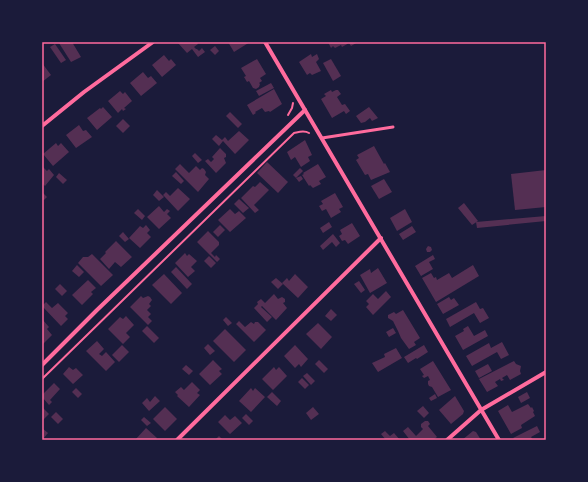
<svg xmlns="http://www.w3.org/2000/svg" width="588" height="482" viewBox="0 0 588 482" font-family="'Work Sans',sans-serif">
<style>
.building{fill:#542f53}
.lines{fill:none;stroke-linecap:round;stroke-linejoin:round}
.path{stroke:#ff6b9d;stroke-width:2}
.service{stroke:#ff6b9d;stroke-width:3}
.minor{stroke:#ff6b9d;stroke-width:4}
.neatline{fill:none;stroke:#ff6b9d;stroke-width:1.5}
</style>
<rect width="100%" height="100%" fill="#1b1b3a"/>
<!-- building -->
<g class="building">
<path d="M60 42H72L81 57 71 62 59 43Z"/>
<path d="M179 42H197L198 44 194 47 196 49H197L199 51 202 48 205 52 198 57 192 49 187 53 178 43Z"/>
<path d="M228 42H250L234 52Z"/>
<path d="M328 42H358L351 46 349 43 342 47 341 45 335 48 333 46 331 48Z"/>
<path d="M55 44 66 60 61 63 50 47Z"/>
<path d="M215 46 219 51 215 55 210 50Z"/>
<path d="M311 54 312 57 317 54 319 59 316 62 321 71 312 75 310 73 307 75 299 62Z"/>
<path d="M164 55 169 61 171 59 176 65 162 77 152 65Z"/>
<path d="M257 59 266 74 260 78 262 81 259 83 260 84 259 87 256 89 253 88 249 81 247 82 244 77 246 76 241 68Z"/>
<path d="M331 59 341 76 333 81 323 63Z"/>
<path d="M42 63 51 75 42 82Z"/>
<path d="M143 72 148 78 151 76 157 83 141 96 130 83Z"/>
<path d="M271 83 274 88 259 96 256 91Z"/>
<path d="M274 89 282 104 270 112 269 111 265 112 262 108 255 112 256 113 253 115 247 105Z"/>
<path d="M331 90 332 92 336 90H338L341 94 337 97 342 105 345 104 350 111 346 114 344 111 332 118 321 99 326 96 324 94Z"/>
<path d="M120 91 123 94 125 92 132 101 124 108 126 109 123 111 122 109 118 113 108 101Z"/>
<path d="M103 107 112 117 97 130 87 118 100 108 101 109Z"/>
<path d="M369 107 378 118 372 121 370 118 365 122 361 123 356 116Z"/>
<path d="M230 112 242 124 238 128 226 116Z"/>
<path d="M123 119 130 126 123 133 116 126Z"/>
<path d="M79 125 83 131 86 130 92 137 76 148 66 135Z"/>
<path d="M239 131 249 140 235 154 223 141 219 146 212 139 216 135 222 140 225 137 228 141Z"/>
<path d="M305 140 312 155 308 157 310 161 301 167 295 157 291 160 287 152Z"/>
<path d="M56 143 58 146 61 143 69 152 53 166 43 154Z"/>
<path d="M374 146 384 164 385 163 390 172 371 180 368 174 365 175 356 160 359 158 357 155Z"/>
<path d="M220 148 226 154V157L224 158 226 163 216 173 205 161 208 159 211 162 214 159 212 157Z"/>
<path d="M195 153 202 160 198 163 192 156Z"/>
<path d="M267 162 288 182 278 193 257 173Z"/>
<path d="M180 164 189 173 196 166 200 170 202 168 204 169 206 172 205 175 209 179 198 192 175 169Z"/>
<path d="M318 164 326 177 319 181 321 184 313 188 310 185 309 186 302 175 304 174 303 173Z"/>
<path d="M42 166 47 171 49 169 54 175 45 186 42 183Z"/>
<path d="M300 168 303 171 296 178 293 175Z"/>
<path d="M546 170V207L515 210 511 174Z"/>
<path d="M176 172 184 181 181 184 172 176Z"/>
<path d="M59 173 67 180 63 184 56 177Z"/>
<path d="M301 176 303 179 299 182 296 178Z"/>
<path d="M384 179 392 192 379 199 371 186Z"/>
<path d="M260 182 269 190 254 205 259 210 255 213 241 198 253 186 255 187Z"/>
<path d="M178 188 190 199 178 211 163 195 166 192 170 196Z"/>
<path d="M157 190 164 197 159 201 153 195Z"/>
<path d="M42 192 47 197 44 200 42 199Z"/>
<path d="M335 193 343 207 339 209 341 212 331 218 326 209 322 211 319 206 323 204 321 201Z"/>
<path d="M239 199 249 208 243 213 234 204Z"/>
<path d="M464 203 478 221 472 225 458 208Z"/>
<path d="M159 206 164 212 167 209 170 211 167 214 171 218 159 229 147 217Z"/>
<path d="M138 209 145 216 142 220 134 213Z"/>
<path d="M230 209 235 214 239 211 246 218 230 232 218 220Z"/>
<path d="M405 209 412 222 397 231 390 218Z"/>
<path d="M546 216V221L477 228 476 222Z"/>
<path d="M329 222 332 227 323 233 320 228Z"/>
<path d="M352 223 360 236 348 244 345 240 342 241 339 236 342 234 340 230Z"/>
<path d="M146 225 150 230 147 233 151 237 140 248 129 238 140 226 143 228Z"/>
<path d="M220 225 225 230 218 237 213 232Z"/>
<path d="M412 226 416 232 403 240 399 234Z"/>
<path d="M208 231 219 242V245L211 253 215 257 216 255 220 259 217 262 197 242Z"/>
<path d="M123 232 129 239 125 242 119 236Z"/>
<path d="M333 234 340 243 336 247 332 242 323 250 320 246Z"/>
<path d="M116 241 132 257 121 267 115 262 109 269 100 259 106 253 105 252Z"/>
<path d="M428 246 431 247 432 250 430 252H427L426 249Z"/>
<path d="M185 253 187 256 189 254 197 261 191 267 195 271 188 277 175 263Z"/>
<path d="M92 254 113 275 101 286 78 263 83 257H88Z"/>
<path d="M433 255 435 259 429 262 433 269 421 276 415 266Z"/>
<path d="M209 256 216 263 211 268 204 261Z"/>
<path d="M77 265 84 272 79 277 72 271Z"/>
<path d="M473 265 479 276 436 302 422 278 431 273 434 278 436 277 437 280 449 273 452 278Z"/>
<path d="M176 267 192 284 187 289 171 272Z"/>
<path d="M378 268 387 283 370 293 360 275 370 269 371 273Z"/>
<path d="M164 274 182 293 171 304 152 285Z"/>
<path d="M295 274 308 287 298 298 282 283 287 278 289 281Z"/>
<path d="M276 278 283 284 278 289 271 282Z"/>
<path d="M88 280 96 288 91 292 93 294 82 305 72 295Z"/>
<path d="M359 281 365 290 361 293 354 284Z"/>
<path d="M60 284 67 291 62 296 55 289Z"/>
<path d="M386 291 391 297 373 315 366 307 369 304 366 301 373 294 378 299Z"/>
<path d="M274 294 278 299 282 297 285 299V302L283 303 287 308 276 320 262 306 261 307 272 317 267 322 254 308 258 304 257 302 261 299 265 303Z"/>
<path d="M141 296 143 298 148 296 150 297 152 300 149 304 151 306 147 310 151 314 148 317 152 321 148 325 130 307Z"/>
<path d="M449 297 451 300 454 298 459 305 443 314 437 304Z"/>
<path d="M46 302 52 308 58 303 68 313 65 316 68 319 61 326 42 306Z"/>
<path d="M476 302 480 309 483 308 489 318 480 323 474 313 450 327 446 319Z"/>
<path d="M331 309 337 315 331 321 325 316Z"/>
<path d="M403 310 420 338 414 342 416 345 409 349 401 338 398 331 393 321 388 318V315L394 312 396 314Z"/>
<path d="M126 316 134 325 126 333 130 337 123 344 108 329 120 317 123 319Z"/>
<path d="M226 317 232 323 228 326 223 320Z"/>
<path d="M42 319 49 327 47 329 52 335 42 345Z"/>
<path d="M239 321 245 327 251 322 254 324 255 322H258L266 330 254 342 236 324Z"/>
<path d="M318 323 332 337 321 349 306 334Z"/>
<path d="M147 326 159 338 154 343 142 331Z"/>
<path d="M468 326 474 336 485 330 488 336 463 350 455 336 464 331 463 329Z"/>
<path d="M393 328 396 333 389 337 386 332Z"/>
<path d="M225 329 246 350 234 362 213 341Z"/>
<path d="M97 341 104 349 99 354 102 356 106 352 115 362 106 371 86 351Z"/>
<path d="M502 342 509 355 501 359 497 352 472 366 466 356 489 343 491 348Z"/>
<path d="M208 344 215 351 210 355 204 348Z"/>
<path d="M122 345 129 352 119 362 112 355Z"/>
<path d="M295 345 308 359 301 367 299 364 295 368 284 356Z"/>
<path d="M424 345 428 352 417 359 416 358 408 363 404 357Z"/>
<path d="M396 348 402 358 378 372 372 363 385 357 384 354Z"/>
<path d="M213 360 222 369 219 371 222 374 210 385 199 374Z"/>
<path d="M319 360 328 369 324 373 315 364Z"/>
<path d="M433 361 451 390 438 397 432 387 429 386 428 384V381L430 380 428 376 424 378 422 376 424 375 420 369Z"/>
<path d="M514 361 516 364 521 366 520 371 521 374 510 380 507 375 502 378 504 380 501 381 500 379 495 382 498 386 487 392 479 379Z"/>
<path d="M488 364 492 371 479 378 475 371Z"/>
<path d="M186 365 193 371 189 375 182 369Z"/>
<path d="M69 367 73 370 76 368 83 375 73 384 63 374Z"/>
<path d="M274 367 276 370 279 367 287 376 273 390 262 379Z"/>
<path d="M307 373 315 381 311 385 303 376Z"/>
<path d="M302 378 309 385 305 389 298 382Z"/>
<path d="M192 382 200 390 197 393 200 395 189 407 177 396 178 395 175 392 181 387 184 390Z"/>
<path d="M54 383 60 389 50 400 52 402 49 405 42 397V395Z"/>
<path d="M76 388 82 394 78 398 72 392Z"/>
<path d="M251 388 253 391 255 388 265 397 251 412 239 401Z"/>
<path d="M272 392 281 401 277 406 267 397Z"/>
<path d="M527 392 530 398 521 403 518 397Z"/>
<path d="M435 394 437 398 431 401 429 398Z"/>
<path d="M155 396 160 401 149 411 142 403 147 398 150 402Z"/>
<path d="M455 396 464 411 463 414 451 424 439 410Z"/>
<path d="M528 404 531 408 532 407 534 411 533 412 535 416 521 425 522 428 511 434 498 411 508 405 512 412Z"/>
<path d="M423 406 429 413 424 418 417 411Z"/>
<path d="M42 407 49 414 42 421Z"/>
<path d="M165 407 177 419 165 431 153 419Z"/>
<path d="M313 407 319 414 311 420 306 413Z"/>
<path d="M56 412 63 419 58 424 51 417Z"/>
<path d="M246 414 253 421 249 425 242 418Z"/>
<path d="M225 415 230 420 235 416 242 423 230 434 218 422Z"/>
<path d="M144 417 151 423 147 426 141 420Z"/>
<path d="M425 421H428L430 424 428 426 437 437 433 440H410L403 431 408 427 416 436 423 429 421 427V424Z"/>
<path d="M537 426 540 432 531 437 533 440H515L513 438Z"/>
<path d="M42 428 48 433 43 439 42 438Z"/>
<path d="M146 428 157 438 155 440H135Z"/>
<path d="M385 431 390 436 394 433 400 440H386L381 434Z"/>
<path d="M473 431 476 432 481 440H462Z"/>
<path d="M219 436 223 440H215Z"/>
</g>
<g class="lines">
<!-- path -->
<g class="path">
<path d="M288 115 292 108 293 103"/>
<path d="M42 379 294 133C299 132 304 130 309 133"/>
</g>
<!-- service -->
<path class="service" d="M322 138 393 127"/>
<!-- minor -->
<g class="minor">
<path d="M265 42 499 440"/>
<path d="M42 126 84 92 153 42"/>
<path d="M42 365 96 311 305 110"/>
<path d="M177 440 381 238"/>
<path d="M447 440 481 410 546 372"/>
</g>
</g>
<!-- border -->
<rect width="588" height="482" fill="none" stroke="#1b1b3a" stroke-width="86"/>
<rect x="43" y="43" width="502" height="396" class="neatline"/>
</svg>
